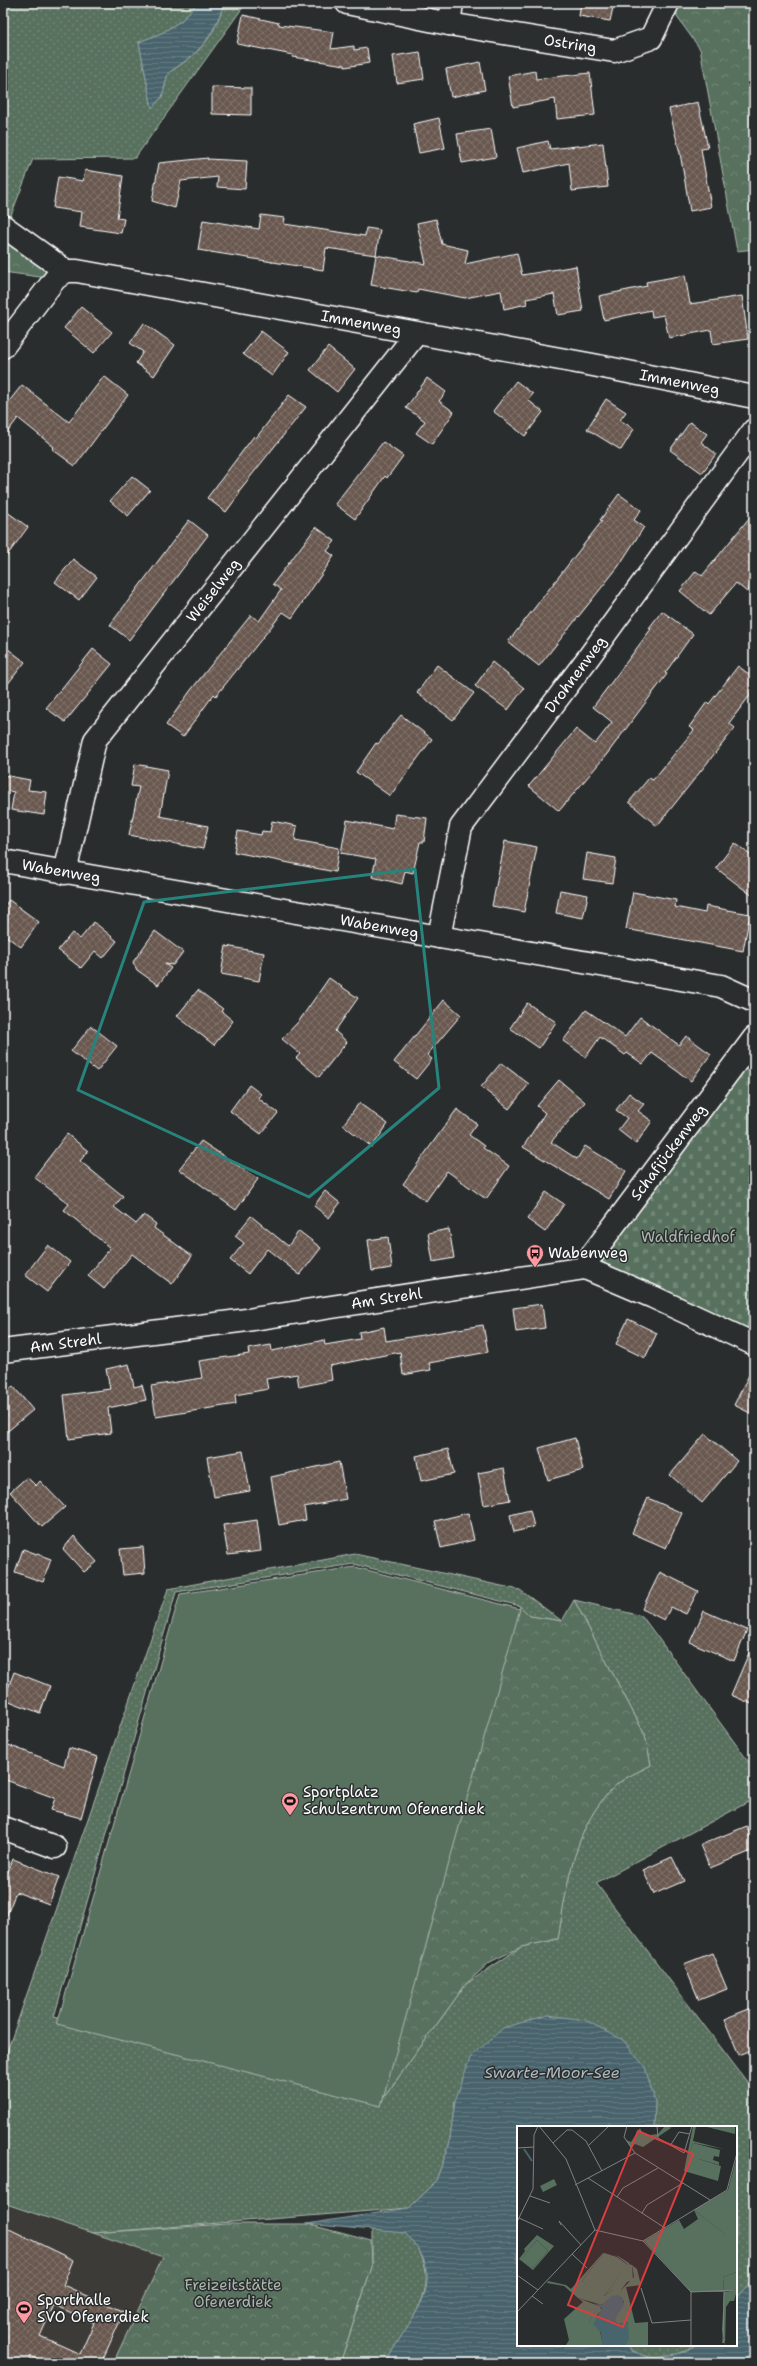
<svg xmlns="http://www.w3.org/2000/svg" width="757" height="2366" viewBox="0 0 757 2366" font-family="'Shantell Sans',sans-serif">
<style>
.built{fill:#3d3a38}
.green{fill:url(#green-dots);stroke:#acb8ae}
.forest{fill:url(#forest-crowns);stroke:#acb8ae}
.cemetery{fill:url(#cemetery-stones);stroke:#acb8ae}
.pitch{fill:#58715e;stroke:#acb8ae}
.water{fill:url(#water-rules);stroke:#91a2a7}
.building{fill:url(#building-cross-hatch);stroke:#fff;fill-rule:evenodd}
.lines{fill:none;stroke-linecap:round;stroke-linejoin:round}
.minor-casing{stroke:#fff;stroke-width:25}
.minor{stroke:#2a2d2e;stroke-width:22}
.marked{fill:none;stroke:#27847c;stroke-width:3;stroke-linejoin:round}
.labels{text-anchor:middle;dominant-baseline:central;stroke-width:3;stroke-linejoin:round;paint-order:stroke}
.street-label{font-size:15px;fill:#fff;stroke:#2a2d2e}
.park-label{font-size:15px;fill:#acb8ae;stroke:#2a2d2e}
.poi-label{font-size:15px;fill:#fff;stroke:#2a2d2e;text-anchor:start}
.water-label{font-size:16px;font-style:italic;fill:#adb9bd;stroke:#2a2d2e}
.inset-river{fill:none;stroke:#48646d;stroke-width:2}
.inset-road{fill:none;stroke:#7f8182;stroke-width:1}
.view{fill:#da3e3e;fill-opacity:0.15;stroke:#da3e3e;stroke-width:2}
.inset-edge{fill:none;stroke:#fff;stroke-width:2}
</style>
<defs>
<pattern id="green-dots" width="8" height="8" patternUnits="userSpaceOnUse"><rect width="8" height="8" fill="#58715e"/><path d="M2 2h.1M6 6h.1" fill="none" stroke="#718676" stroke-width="1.8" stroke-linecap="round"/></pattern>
<pattern id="forest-crowns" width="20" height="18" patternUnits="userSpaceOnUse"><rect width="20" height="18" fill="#58715e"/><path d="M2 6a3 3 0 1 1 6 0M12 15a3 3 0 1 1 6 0" fill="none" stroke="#718676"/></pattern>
<pattern id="cemetery-stones" width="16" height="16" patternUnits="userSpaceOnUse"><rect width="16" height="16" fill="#58715e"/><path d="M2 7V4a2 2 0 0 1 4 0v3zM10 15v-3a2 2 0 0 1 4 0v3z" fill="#718676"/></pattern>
<pattern id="water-rules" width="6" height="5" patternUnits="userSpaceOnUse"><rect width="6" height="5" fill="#48646d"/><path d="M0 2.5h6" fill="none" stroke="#637b83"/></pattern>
<pattern id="building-cross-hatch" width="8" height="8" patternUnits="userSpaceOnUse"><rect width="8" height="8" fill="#695950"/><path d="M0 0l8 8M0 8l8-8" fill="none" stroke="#80726a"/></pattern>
</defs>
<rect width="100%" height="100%" fill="#2a2d2e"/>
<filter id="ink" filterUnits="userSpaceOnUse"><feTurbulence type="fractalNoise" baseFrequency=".025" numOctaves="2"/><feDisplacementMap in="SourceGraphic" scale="8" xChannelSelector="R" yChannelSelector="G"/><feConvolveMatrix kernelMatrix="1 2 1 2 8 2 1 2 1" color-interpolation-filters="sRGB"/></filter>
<g filter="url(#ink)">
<!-- built -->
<path class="built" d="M3 2204 164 2257 113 2363H3Z"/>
<!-- green -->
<g class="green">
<path d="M3 3H74L77 5 197 3 182 20 162 33 139 42 152 108 162 97 168 73C200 53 213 40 224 3H246L135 158 33 159 6 228 3 226Z"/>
<path d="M355 1554 520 1590 562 1621 530 1616 520 1606 354 1564 176 1592 54 2017 382 2100 466 1984 521 1947 558 1939C567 1885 574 1823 616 1785 625 1777 640 1771 651 1765L645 1735 574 1600 642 1616 754 1769V1799L596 1883 754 2091V2278L736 2298V2127H654L655 2102 455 2101 449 2146 435 2183 409 2208 93 2233 3 2203V2063L168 1589Z"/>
<path d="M372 2225C382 2227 396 2228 405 2233 412 2238 418 2248 421 2255 440 2296 402 2328 386 2363H340L372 2267Z"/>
<path d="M627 2345H695C676 2359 643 2364 627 2345Z"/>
</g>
<!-- forest -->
<g class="forest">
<path d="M675 3H754V249L737 251 700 49 677 17Z"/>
<path d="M3 226 26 243 55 279 3 272Z"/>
<path d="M574 1600 645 1735 651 1765C640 1771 625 1777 616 1785 574 1824 567 1885 558 1939L521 1947 490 1962 466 1984 382 2100 520 1606 530 1616 562 1621Z"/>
<path d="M226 2224H307L371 2241 372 2267 340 2363H113L163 2257 93 2233Z"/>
</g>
<!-- cemetery -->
<path class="cemetery" d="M754 1038V1344L588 1260Z"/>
<!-- pitch -->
<path class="pitch" d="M355 1567 520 1609 381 2106 57 2024 180 1594Z"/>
<!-- water -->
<g class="water">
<path d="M197 3H224C212 40 200 52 168 73L162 97 152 108 139 42 162 33 182 20Z"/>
<path d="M548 2015 585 2020 623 2040 645 2067 655 2102 654 2127H518V2345H627L632 2351 653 2359 686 2352 695 2345H736V2298L754 2278V2363H386C408 2316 455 2284 405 2233L307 2224 409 2208 435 2183 449 2146 455 2101 470 2058 503 2028Z"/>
</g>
<!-- building -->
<g class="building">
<path d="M581 3H614L610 21 579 16Z"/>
<path d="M243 15 279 23V25L334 32 331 49 354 46V50L367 48 369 63 345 67V65L292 57 293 55 237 44Z"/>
<path d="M420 52 424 79 397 83 393 56Z"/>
<path d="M480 62 485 90 451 97 446 69Z"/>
<path d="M535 71 536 79 590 73 595 115 557 119 555 99 513 107 508 76Z"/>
<path d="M212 87 251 88V115L212 114Z"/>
<path d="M698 102 708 148 701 149 711 207 690 211 680 153 669 109Z"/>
<path d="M439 118 445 148 419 153 413 124Z"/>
<path d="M491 129 496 157 462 163 457 134Z"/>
<path d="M548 141 550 149 603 143 608 187 572 191 569 163 523 173 517 148Z"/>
<path d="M208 158 207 159 247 161 245 189 217 187 218 177 181 181 175 208 152 201 159 163Z"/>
<path d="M85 170 123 176 117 218 124 219 121 233 80 227 82 212 53 208 58 177 83 181Z"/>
<path d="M261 215 285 218 284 224 365 236 366 228 380 230 376 255 326 248 323 270 198 250 203 220 259 229Z"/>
<path d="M436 219 442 244 468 250 465 264 517 253 522 275 576 266 583 311 558 315 554 294 526 299 527 304 504 309 501 291 465 298 418 289 417 293 371 285 376 255 426 264 417 223Z"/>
<path d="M685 275 690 304 742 296 748 339 713 344 711 330 669 338 664 315 652 317 651 310 604 320 599 296 647 286 646 282Z"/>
<path d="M81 307 112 332 94 353 64 328Z"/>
<path d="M144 323 175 345 154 376 136 363 143 352 130 343Z"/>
<path d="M261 331 289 352 272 376 243 354Z"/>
<path d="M328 347 355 369 337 392 310 370Z"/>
<path d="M104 376 128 395 75 466 52 449 54 447 18 418 3 438V409L22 385 69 422Z"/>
<path d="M427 378 446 392 439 401 454 412 432 444 416 433 425 421 406 408Z"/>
<path d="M516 381 533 394 528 400 543 412 525 436 493 411Z"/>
<path d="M289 395 306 407 239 491 240 493 226 512 207 498 254 436 256 438Z"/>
<path d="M606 399 626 412 620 420 634 429 621 450 587 429Z"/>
<path d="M690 422 707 434 701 442 716 454 702 473 670 450Z"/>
<path d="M383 442 403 456 387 478 385 476 355 519 335 504Z"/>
<path d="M132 476 150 490 128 516 110 501Z"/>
<path d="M619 494 641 510 634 520 644 527 618 567 539 666 508 642 602 521 600 520Z"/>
<path d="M3 509 28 527 3 561Z"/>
<path d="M754 512V583L747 592 736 583 709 615 680 591 696 571 702 576Z"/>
<path d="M189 520 208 535 129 640 110 625Z"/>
<path d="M316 527 335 541 327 551 334 556 292 618 283 612 216 696 214 694 183 737 166 725 191 690 251 615 259 621 281 590 273 584Z"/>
<path d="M73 559 97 577 79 600 55 582Z"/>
<path d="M662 611 693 634 665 673 667 674 607 754 559 811 529 786 576 729 595 744 612 722 593 707 651 629 649 628Z"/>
<path d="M3 645 25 662 3 690Z"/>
<path d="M93 649 112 664 65 722 46 708Z"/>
<path d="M492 662 524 688 508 710 475 686Z"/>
<path d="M437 665 474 693 453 720 417 693Z"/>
<path d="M738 666 754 678V690L729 723 735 728 657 826 629 802 649 778 653 780 694 730 689 727 707 702 709 704Z"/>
<path d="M401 715 432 739 390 796 356 772 376 743 378 744Z"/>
<path d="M135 764 168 770 160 816 208 826 203 849 129 835 139 787 131 786Z"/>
<path d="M3 775 30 780 28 790 47 792 44 815 11 810 14 792 3 790Z"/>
<path d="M395 814 427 818 424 842H420L413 873 405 871 402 884 372 877 376 859 341 853 347 820 393 829Z"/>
<path d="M272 821 297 826 295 840 339 848 335 872 234 852 238 831 261 835 262 831 270 832Z"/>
<path d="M505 841 537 847 524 912 492 906Z"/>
<path d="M735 843 754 858V897L716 868Z"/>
<path d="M587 853 616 858 612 883 583 879Z"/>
<path d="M560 890 588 895 583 918 556 913Z"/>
<path d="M633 892 676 900 675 907 705 913 706 906 750 914 743 951 626 929Z"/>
<path d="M9 900 39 922 21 947 3 934V908Z"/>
<path d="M94 922 117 941 103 958 95 951 81 968 58 950 72 933 80 939Z"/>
<path d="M155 931 183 952 173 965 165 964 171 968 158 985 137 970 133 962Z"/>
<path d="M226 946 264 953 259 981 221 974Z"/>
<path d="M329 978 358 998 335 1031 347 1042 319 1077 296 1058 300 1054 282 1039 299 1021Z"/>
<path d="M198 990 223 1009 221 1011 233 1021 214 1045 177 1016Z"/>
<path d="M444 1000 461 1015 427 1055 432 1059 416 1079 394 1062Z"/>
<path d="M527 1003 556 1022 539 1048 510 1028Z"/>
<path d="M586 1010 625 1037 640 1017 679 1045 686 1036 711 1054 691 1081 652 1053 643 1064 627 1053 625 1055 600 1037 586 1057 563 1041Z"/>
<path d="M91 1026 117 1046 97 1071 71 1051Z"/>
<path d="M501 1063 529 1084 509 1109 481 1087Z"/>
<path d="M559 1080 585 1102 551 1142 577 1159 585 1146 626 1171 609 1199 523 1147 545 1113 537 1106Z"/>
<path d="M249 1085 261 1094 258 1098 278 1113 261 1134 230 1111Z"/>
<path d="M629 1093 644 1104 638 1111 652 1121 636 1144 618 1130 627 1118 616 1110Z"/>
<path d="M359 1103 388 1124 372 1147 343 1125Z"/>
<path d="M457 1109 477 1124 469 1135 484 1146 483 1148 509 1166 486 1199 447 1171 426 1201 403 1184Z"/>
<path d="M67 1134 88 1151 80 1161 123 1196 114 1207 136 1224 144 1215 156 1224 154 1228 192 1256 172 1284 132 1254 104 1289 88 1276 110 1248 64 1210 69 1204 34 1177Z"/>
<path d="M201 1141 258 1179 236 1210 179 1169Z"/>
<path d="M325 1191 340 1203 329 1218 314 1206Z"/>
<path d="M546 1192 564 1204 545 1232 527 1219Z"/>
<path d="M251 1216 288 1246 299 1231 321 1248 300 1275 267 1249 248 1274 230 1260 244 1243 235 1236Z"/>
<path d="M449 1229 454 1258 433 1262 428 1233Z"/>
<path d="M388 1237 392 1268 372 1271 368 1240Z"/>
<path d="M48 1245 70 1262 47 1292 25 1275Z"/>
<path d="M542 1304 545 1328 516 1332 513 1308Z"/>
<path d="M628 1319 657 1333 645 1358 616 1344Z"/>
<path d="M483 1325 488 1352 429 1363 431 1370 403 1375 400 1352 330 1366 332 1380 299 1387 297 1374 266 1379 268 1389 235 1395 236 1404 156 1417 151 1386 202 1378 199 1361 249 1354 248 1349 271 1345 272 1351 324 1340 325 1345 360 1339 359 1332 384 1327 386 1341Z"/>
<path d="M129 1364 134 1387 142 1385 146 1400 108 1408 111 1433 69 1439 64 1395 110 1389 106 1369Z"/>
<path d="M754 1365V1415L734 1405Z"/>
<path d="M13 1386 33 1410 3 1435V1394Z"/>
<path d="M705 1434 737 1461 702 1503 670 1475Z"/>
<path d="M575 1438 583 1470 548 1480 539 1448Z"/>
<path d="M448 1449 454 1474 421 1481 416 1456Z"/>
<path d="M243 1451 250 1491 214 1497 207 1457Z"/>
<path d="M339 1462 346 1499 304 1507 306 1520 279 1525 271 1477Z"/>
<path d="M504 1468 510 1500 484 1505 478 1473Z"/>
<path d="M27 1477 36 1486 40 1481 65 1507 42 1527 10 1492Z"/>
<path d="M648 1498 682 1513 666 1548 632 1533Z"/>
<path d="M530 1510 534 1527 514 1532 510 1515Z"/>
<path d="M468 1513 474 1540 441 1548 435 1521Z"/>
<path d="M257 1520 261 1551 228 1555 223 1525Z"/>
<path d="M74 1536 97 1562 84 1572 63 1549Z"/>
<path d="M143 1547 145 1573 123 1575 120 1549Z"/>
<path d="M23 1549 51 1559 43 1582 15 1572Z"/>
<path d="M660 1572 698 1591 686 1614 671 1607 664 1620 642 1609Z"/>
<path d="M704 1611 747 1630 734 1661 690 1642Z"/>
<path d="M754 1641V1705L731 1695Z"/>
<path d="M14 1672 50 1686 40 1713 4 1699Z"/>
<path d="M3 1743 64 1766 69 1748 98 1757 81 1818 51 1810 55 1798 3 1779Z"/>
<path d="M747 1826 754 1850 710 1868 700 1845Z"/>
<path d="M672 1857 684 1881 654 1894 643 1870Z"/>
<path d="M13 1859 59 1877 49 1904 16 1892 4 1922 3 1885Z"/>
<path d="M712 1953 727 1989 699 2000 684 1964Z"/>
<path d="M754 2007V2049L739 2055 724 2019Z"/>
<path d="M3 2226 73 2260 63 2285 124 2312 101 2363H46L31 2356 28 2363H3ZM54 2305 94 2323 80 2354 40 2336Z"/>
</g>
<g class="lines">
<!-- minor casing -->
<g class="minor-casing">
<g id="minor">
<path id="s1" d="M347 3 449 24 614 51 651 38 668 3"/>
<path d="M449 24 452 3"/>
<path d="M3 226 66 271"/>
<path id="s2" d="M3 347 55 279 66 271H77L593 365 754 397"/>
<path id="s3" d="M3 861 721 986 754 1001"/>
<path id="s4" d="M65 873 95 740 416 334"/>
<path id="s5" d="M439 937 461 827 588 658 754 430"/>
<path id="s6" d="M585 1268 588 1260 754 1038"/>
<path id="s7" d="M3 1351 247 1320 585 1268 653 1297 754 1344"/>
<path d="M3 1828 55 1847"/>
</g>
</g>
<!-- minor -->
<use href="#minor" class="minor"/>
</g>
</g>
<!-- marked area -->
<path class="marked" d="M415 869 439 1088 309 1197 78 1090 144 902Z"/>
<!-- icons -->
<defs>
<g id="bus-pin" transform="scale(0.9)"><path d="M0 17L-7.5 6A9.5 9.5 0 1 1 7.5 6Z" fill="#ff9aa2" stroke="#2a2d2e"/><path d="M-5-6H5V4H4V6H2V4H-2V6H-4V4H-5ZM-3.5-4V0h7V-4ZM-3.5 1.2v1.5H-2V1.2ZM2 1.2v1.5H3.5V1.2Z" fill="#111"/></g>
<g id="stadium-pin" transform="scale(0.9)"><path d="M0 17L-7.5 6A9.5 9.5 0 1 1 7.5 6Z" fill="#ff9aa2" stroke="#2a2d2e"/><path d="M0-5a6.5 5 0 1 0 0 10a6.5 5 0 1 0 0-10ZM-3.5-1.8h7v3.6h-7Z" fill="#111"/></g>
</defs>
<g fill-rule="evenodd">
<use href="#bus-pin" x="535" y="1253"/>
<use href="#stadium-pin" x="290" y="1801"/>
<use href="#stadium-pin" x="24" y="2309"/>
</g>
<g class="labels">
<!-- street labels -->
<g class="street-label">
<text stroke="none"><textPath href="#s1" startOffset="227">Ostring</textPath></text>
<text stroke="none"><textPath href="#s2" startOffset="399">Immenweg</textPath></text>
<text stroke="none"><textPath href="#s2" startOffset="723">Immenweg</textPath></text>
<text stroke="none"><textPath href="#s4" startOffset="327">Weiselweg</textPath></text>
<text stroke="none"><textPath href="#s5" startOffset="303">Drohnenweg</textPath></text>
<text stroke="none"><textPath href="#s3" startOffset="59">Wabenweg</textPath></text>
<text stroke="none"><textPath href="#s3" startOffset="382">Wabenweg</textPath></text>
<text stroke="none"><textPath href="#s6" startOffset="143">Schafjückenweg</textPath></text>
<text stroke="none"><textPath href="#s7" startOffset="387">Am Strehl</textPath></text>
<text stroke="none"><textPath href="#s7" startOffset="63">Am Strehl</textPath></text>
</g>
<!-- park labels -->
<g class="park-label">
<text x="688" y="1237">Waldfriedhof</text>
<text x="233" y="2285">Freizeitstätte<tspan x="233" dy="17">Ofenerdiek</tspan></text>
</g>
<!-- poi labels -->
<g class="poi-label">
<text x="548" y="1253">Wabenweg</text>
<text x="303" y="1792">Sportplatz<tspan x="303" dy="17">Schulzentrum Ofenerdiek</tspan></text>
<text x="37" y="2300">Sporthalle<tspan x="37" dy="17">SVO Ofenerdiek</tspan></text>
</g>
<!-- water labels -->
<g class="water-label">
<text x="552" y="2072">Swarte-Moor-See</text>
</g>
</g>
<!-- overview -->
<g transform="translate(517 2126)">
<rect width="220" height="220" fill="#2a2d2e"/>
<path d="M148 0H153V2L157 0 126 21 118 18 114 22 109 14 114 16 123 2 126 8 133 9 141 8ZM176 17 203 24 202 31 197 30 196 34 202 36V39L182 33 174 23ZM37 53 40 59 26 66 23 60ZM20 109 37 120 16 144 2 133 8 125 7 123ZM20 114 31 125 16 142 5 132ZM86 127 101 130 112 137 114 141 100 130 87 127 65 155 87 170 96 164H104L117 151 115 139 120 143 124 159 109 161 118 197 131 196V220H108L111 196 101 198 97 194 107 176 104 171 92 173 85 179 61 172 47 160 30 157 31 155 49 159 54 163ZM220 164 217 175H213L209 181 208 220 205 204 207 166ZM82 179 85 184 80 189 85 215V220H79L72 195Z" fill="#58715e" fill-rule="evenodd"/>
<path d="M176 0H179L176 15 207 23 176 17 174 23 184 26 182 33 204 40 201 55 167 45ZM186 0H218V8ZM220 30V134L207 114 208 108 177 84 211 64ZM111 138 115 139 116 154 110 156 104 164H96L87 170ZM220 146V163L207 166 206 151ZM61 172 82 180 72 195 80 213 79 220 49 219 52 214 47 193 66 176Z" fill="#58715e"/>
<path d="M177 84 220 117V146L206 151 207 166H174L127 115 162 94 167 103 181 93Z" fill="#58715e"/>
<path d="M20 114 31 125 16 142 4 133ZM87 127 100 131 111 139 86 171 65 155Z" fill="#58715e"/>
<path d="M101 169 106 173 107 179 97 194 101 198 111 196 112 213 108 220H85L84 207 76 198 85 182 77 177 85 179 94 170Z" fill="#48646d"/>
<path class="inset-river" d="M7 23 15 35"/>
<path class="inset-road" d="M22 0 49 33 78 104M110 0 107 11 118 27M140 0 141 12 167 27 175 0M36 17 50 4H55L69 15 85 45M72 19 92 0M153 20 162 6 173 8M0 22 17 21M71 52 148 102M58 59 118 27 193 74M13 70 33 77M100 71 106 62 141 42M125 87 130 79 166 57M2 92 26 103M0 96 16 63 17 9 21 0M44 99 42 95 64 119M78 104 126 115 174 166M126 115 210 64 220 27M55 128 70 142M0 149 21 164M124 162 135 197 174 194M174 166V220M174 166 220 164M207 166 206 217 207 213M15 170 26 178M0 186 78 104"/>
<path class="view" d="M121 5 176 28 106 201 51 179Z"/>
<rect width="220" height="220" class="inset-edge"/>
</g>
<!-- margin -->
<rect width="757" height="2366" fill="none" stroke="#2a2d2e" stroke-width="16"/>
<rect x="8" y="8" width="741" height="2350" fill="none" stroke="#fff" stroke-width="1.5" filter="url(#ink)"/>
</svg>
